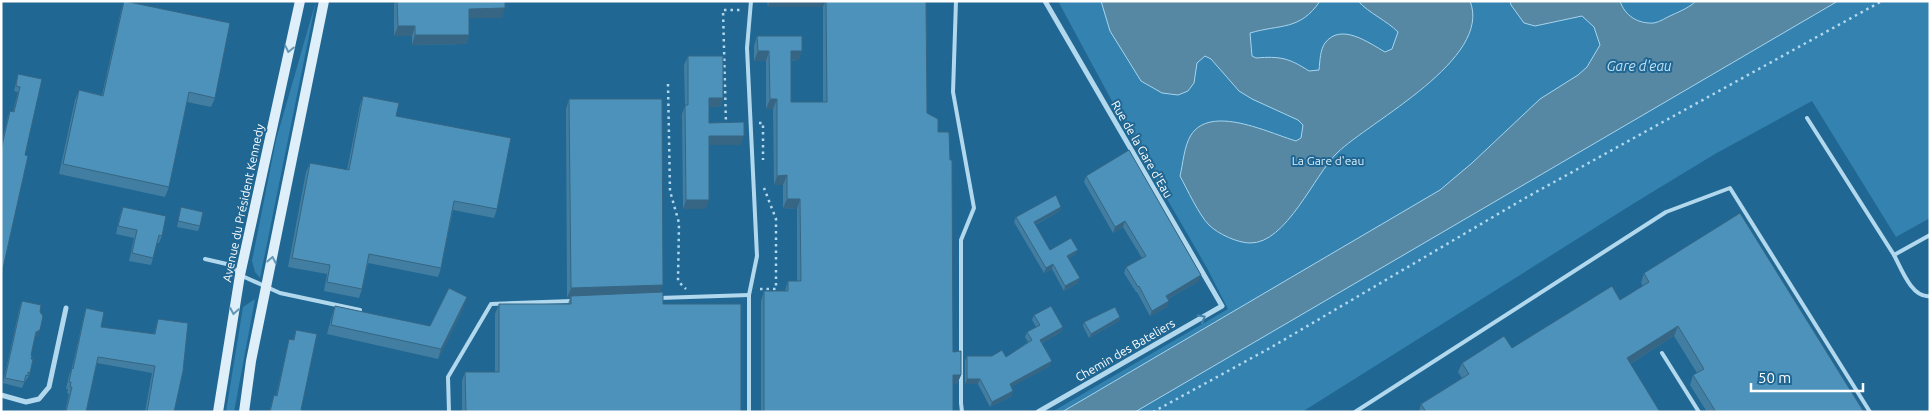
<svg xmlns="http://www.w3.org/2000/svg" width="1931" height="413" viewBox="0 0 1931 413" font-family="Ubuntu,sans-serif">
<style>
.green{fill:#3482b0}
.water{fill:#5687a3;stroke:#a6d5ef}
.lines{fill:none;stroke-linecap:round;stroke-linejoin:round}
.path{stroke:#b2d8ed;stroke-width:2.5;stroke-dasharray:2.5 4;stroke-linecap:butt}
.lane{stroke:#b2d8ed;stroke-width:4}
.street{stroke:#b2d8ed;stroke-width:5}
.secondary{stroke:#dfeffa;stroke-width:10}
.wall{fill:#427ea1}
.shaded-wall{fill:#366683}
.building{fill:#4d92bb;stroke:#366683}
.oneway{stroke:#6397b7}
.oneway2{stroke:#4483aa}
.labels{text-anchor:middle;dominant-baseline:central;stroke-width:4;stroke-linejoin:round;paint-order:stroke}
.street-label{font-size:12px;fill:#fff;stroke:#206793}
.park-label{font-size:12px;fill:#d8edfa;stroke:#206793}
.water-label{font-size:14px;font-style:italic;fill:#c1e2f5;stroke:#206793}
</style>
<rect width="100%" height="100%" fill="#206793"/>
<!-- green -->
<g class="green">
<path d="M316 1 260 278 255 272 252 261 276 140Z"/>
<path d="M1058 1H1930V218L1896 237 1812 101 1715 154 1636 202 1302 412H1052L1228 309 1207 268 1133 140Z"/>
<path d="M255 299 234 412H226L243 307Z"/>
</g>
<!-- water -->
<g class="water">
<path d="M1101 1H1320C1300 31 1280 24 1250 33L1252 56 1256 58C1280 56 1289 58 1309 71L1319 70C1320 61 1320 50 1325 43 1341 22 1369 43 1385 52L1392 49 1398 32C1386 20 1370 14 1358 1H1470C1493 59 1370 121 1337 153 1315 174 1286 244 1250 243 1238 243 1218 234 1209 225 1199 215 1187 189 1180 176 1183 164 1184 146 1191 135 1211 104 1269 133 1296 141L1301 138 1303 125 1298 120 1252 99 1239 91 1211 59 1205 56 1197 63 1194 83 1188 91 1178 95 1162 93 1141 81 1110 31Z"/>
<path d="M1510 1H1620C1625 16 1638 24 1654 23 1660 22 1667 17 1672 15 1681 11 1690 7 1696 1H1838L1135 412H1062L1440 190 1472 163 1540 99 1578 75 1587 67 1600 45 1594 27 1582 16 1535 26 1524 23 1511 5Z"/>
</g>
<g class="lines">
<!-- path -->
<g class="path">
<path d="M668 84 670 191 679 223 678 281 686 289"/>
<path d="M759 123H763V160"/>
<path d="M728 124H726L723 10H742"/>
<path d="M760 289H776V219L764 188"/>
<path d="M1153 412 1270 348 1527 197 1882 1"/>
</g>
<!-- lane -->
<g class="lane">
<path d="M956 1 953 92 974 208 961 240V403L962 412"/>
<path d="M1807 118 1894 255"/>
<path d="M1930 235 1894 255C1901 268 1912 299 1930 296"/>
<path d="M205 259 231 265 240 275 280 293 360 310"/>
<path d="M659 298 749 295"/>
<path d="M1662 353 1699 412"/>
<path d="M449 412 448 377 491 304 572 301"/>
<path d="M749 412V295L757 256 747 48 751 1"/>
<path d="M1355 412 1666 212 1730 188 1870 412"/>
</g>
<!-- street -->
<g class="street">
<path d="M1 395 26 402 39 399 49 387 66 308"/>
<path d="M1038 412 1222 306 1045 1"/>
</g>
<!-- secondary -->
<g class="secondary">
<path d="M218 412 240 275 300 1"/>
<path d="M244 412 251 361 324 1"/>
</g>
</g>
<!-- wall -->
<g class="wall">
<path d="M124 1 215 98 211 107 187 102 169 187 165 197 59 174 75 100 79 90 102 95 121 11Z"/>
<path d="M395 1H505L502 18H469V35L466 44 412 45V36H394V5Z"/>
<path d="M767 1H926L927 113 938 132 953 352 961 375 957 384H953V412H761V301L764 291H785L788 281H797V209L783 208V185H774L773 109H766V61H754V46L757 36 802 51 798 60 791 61V102H823V7H768Z"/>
<path d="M688 56 723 98 720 107H709V123L741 145H709L706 209H683L682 114 685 106 684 65Z"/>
<path d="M18 74 25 155 3 268 2 273 1 147 8 116 10 111 13 112 18 92 14 91Z"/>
<path d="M363 96 396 116 497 209 494 218 453 210 441 268 438 277 368 263 362 289 359 298 324 291 327 274 288 267 306 172 310 163 347 170 360 105Z"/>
<path d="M569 99 660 292 663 304 741 412H462V381L465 372H495V314L499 304H568L570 298H567L566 109Z"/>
<path d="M1086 176 1199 281 1168 299 1167 307 1150 316 1137 292H1136L1124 273 1126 267 1142 258 1123 227 1113 233 1084 182Z"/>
<path d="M123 207 162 236 159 243H157L153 258 151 265 129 261 134 238 116 234 120 215Z"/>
<path d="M181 207 200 226 198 231 177 227Z"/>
<path d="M1060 211 1035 225 1050 250 1076 254 1069 258 1078 283 1064 291 1052 269 1044 273 1014 222 1016 217Z"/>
<path d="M1644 273 1864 412H1707L1690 385 1693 375 1697 373 1674 336 1630 364 1660 412H1419L1421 404 1462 378 1458 372 1462 363 1512 348 1620 300 1643 286 1641 283Z"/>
<path d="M22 301 40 312 38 335 34 337 31 355 30 373 28 378H27L26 381H25L22 388 3 383 20 306Z"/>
<path d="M335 306 430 326 464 307 438 359 327 334 332 315Z"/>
<path d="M86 308 101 327 154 334 158 319 174 412H145L152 373 97 363 86 412H65L69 394 67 393 68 389H66L69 375 72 368 84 315Z"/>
<path d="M1034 315 1063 327 1061 332 1042 343 1050 366 1011 387 1012 396 990 407 978 384H965V361L967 356H992L1006 357 1028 342 1025 337 1027 332 1036 327 1032 320Z"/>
<path d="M1120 317 1119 321 1089 338 1083 326 1084 322Z"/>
<path d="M296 330 301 410 306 412H269L274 395 276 396 288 344 289 339 293 340Z"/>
</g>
<!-- shaded-wall -->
<g class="shaded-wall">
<path d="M769 2H825L823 7H768Z"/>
<path d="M505 8 502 18H465L469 9Z"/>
<path d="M398 26H415L412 36H394Z"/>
<path d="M415 35H469L466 44 412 45Z"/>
<path d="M758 51H769L766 61H754Z"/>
<path d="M791 51H802L798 60 787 61Z"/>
<path d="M709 98H723L720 107H706Z"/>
<path d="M770 99H777L773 109H766Z"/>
<path d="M709 136H744L741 145H706Z"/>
<path d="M787 175 783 185H774L777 176Z"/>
<path d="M787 199H800L797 209 783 208Z"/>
<path d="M686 200H709L706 209H683Z"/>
<path d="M1061 207 1060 211 1032 226 1034 222Z"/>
<path d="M1125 221 1123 227 1113 233 1115 227Z"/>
<path d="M1078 250 1076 254 1066 260 1067 256Z"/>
<path d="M1053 264 1052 269 1044 273 1046 268Z"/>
<path d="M1201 275 1199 281 1164 301 1166 296Z"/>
<path d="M1080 278 1078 283 1064 291 1065 286Z"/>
<path d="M663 285 660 294 571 296 570 298H567L571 288Z"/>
<path d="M467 297 464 307 438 359 441 349Z"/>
<path d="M1169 301 1167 307 1150 316 1152 311Z"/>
<path d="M1120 317 1119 321 1089 338 1091 334Z"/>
<path d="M1678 326 1674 336 1623 368 1627 358Z"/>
<path d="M1063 327 1061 332 1038 345 1040 340Z"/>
<path d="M40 330 38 335 34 338 36 332Z"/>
<path d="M1052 361 1050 366 1008 389 1010 384Z"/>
<path d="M953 375H961L957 384H949Z"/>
<path d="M967 379H980L978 384H965Z"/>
<path d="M1013 391 1012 396 990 407 992 402Z"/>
</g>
<!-- building -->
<g class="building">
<path d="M124 1 230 23 215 98 189 92 169 187 63 164 79 90 103 96Z"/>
<path d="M397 1H505V8L469 9V35H415V26H398Z"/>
<rect x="769" y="1" width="56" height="1"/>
<path d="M826 1H926L927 113 938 119V132H949L950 160H952L953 352 961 351V375H953V412H764V291H788V281H801L800 199H787V175L777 176V99H770L769 51H758L757 36H802V51H791V102H827Z"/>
<path d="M688 56H723V98H709V123L744 122V136H709V200H686L685 105H688Z"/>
<path d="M18 74 42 79 25 155 28 156 3 268 1 267V150L10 111 14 112 20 87 16 86Z"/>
<path d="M363 96 399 103 396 116 511 138 497 209 454 201 441 268 369 254 362 289 327 282 330 265 292 258 310 163 349 170Z"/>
<path d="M569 99H662L663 285 571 288Z"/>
<path d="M1129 150 1201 275 1166 296 1169 301 1152 311 1139 286 1138 287 1126 267 1146 256 1125 221 1115 227 1086 176Z"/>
<path d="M1056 195 1061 207 1034 222 1050 250 1071 238 1078 250 1067 256 1080 278 1065 286 1053 264 1046 268 1016 217Z"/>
<path d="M123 207 166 216 162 236 159 235 153 258 132 253 137 230 118 226Z"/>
<path d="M181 207 203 212 200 226 178 221Z"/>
<path d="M1740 213 1864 412H1716L1693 375 1704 369 1678 326 1627 358 1660 412H1426L1421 404 1469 374 1462 363 1504 336 1512 348 1612 286 1620 300 1649 282 1644 273Z"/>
<path d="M449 288 467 297 441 349 331 325 335 306 430 326Z"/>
<path d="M663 292V304H741V412H466L465 372H499V304H571V296Z"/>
<path d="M22 301 41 305 40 312 43 316 40 330 36 332 31 355 32 356 31 359H33L30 373 28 372V376L26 375 24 382 5 378Z"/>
<path d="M1051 306 1063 327 1040 340 1052 361 1010 384 1013 391 992 402 980 379H967V356H992L1002 350 1006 357 1032 340 1027 332 1040 325 1034 315Z"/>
<path d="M1115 307 1120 317 1091 334 1084 322Z"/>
<path d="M86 308 104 312 101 327 155 334 158 319 188 323 183 371 174 412H147L155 366 98 357 86 412H66L72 387H70L71 382H69L72 368 73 369Z"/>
<path d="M296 330 317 334 301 410 306 412H270L274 395 277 396 289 339 294 340Z"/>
</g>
<!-- one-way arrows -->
<defs><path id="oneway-chevron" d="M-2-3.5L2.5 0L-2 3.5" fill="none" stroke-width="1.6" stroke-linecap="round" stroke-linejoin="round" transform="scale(1.25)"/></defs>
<g class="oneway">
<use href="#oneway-chevron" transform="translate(289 49) rotate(102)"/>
<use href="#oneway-chevron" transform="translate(272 260) rotate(-79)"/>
<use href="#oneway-chevron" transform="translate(234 311) rotate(100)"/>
</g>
<use class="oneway2" href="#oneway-chevron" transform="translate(1202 318) rotate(-30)"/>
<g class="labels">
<!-- street labels -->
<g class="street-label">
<text transform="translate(1142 149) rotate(60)">Rue de la Gare d'Eau</text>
<text transform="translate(243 203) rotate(-78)">Avenue du Président Kennedy</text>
<text transform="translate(1125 350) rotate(-30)">Chemin des Bateliers</text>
</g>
<!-- park labels -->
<g class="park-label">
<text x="1328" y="160">La Gare d'eau</text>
</g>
<!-- water labels -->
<g class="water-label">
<text x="1639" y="66">Gare d'eau</text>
</g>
</g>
<!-- border -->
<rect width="1931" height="413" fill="none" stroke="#ffffff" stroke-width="5"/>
<!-- scale -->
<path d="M1751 383v8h112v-8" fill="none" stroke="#ffffff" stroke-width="2.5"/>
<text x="1758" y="383" font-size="15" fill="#ffffff" stroke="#206793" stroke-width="4" paint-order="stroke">50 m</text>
</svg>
